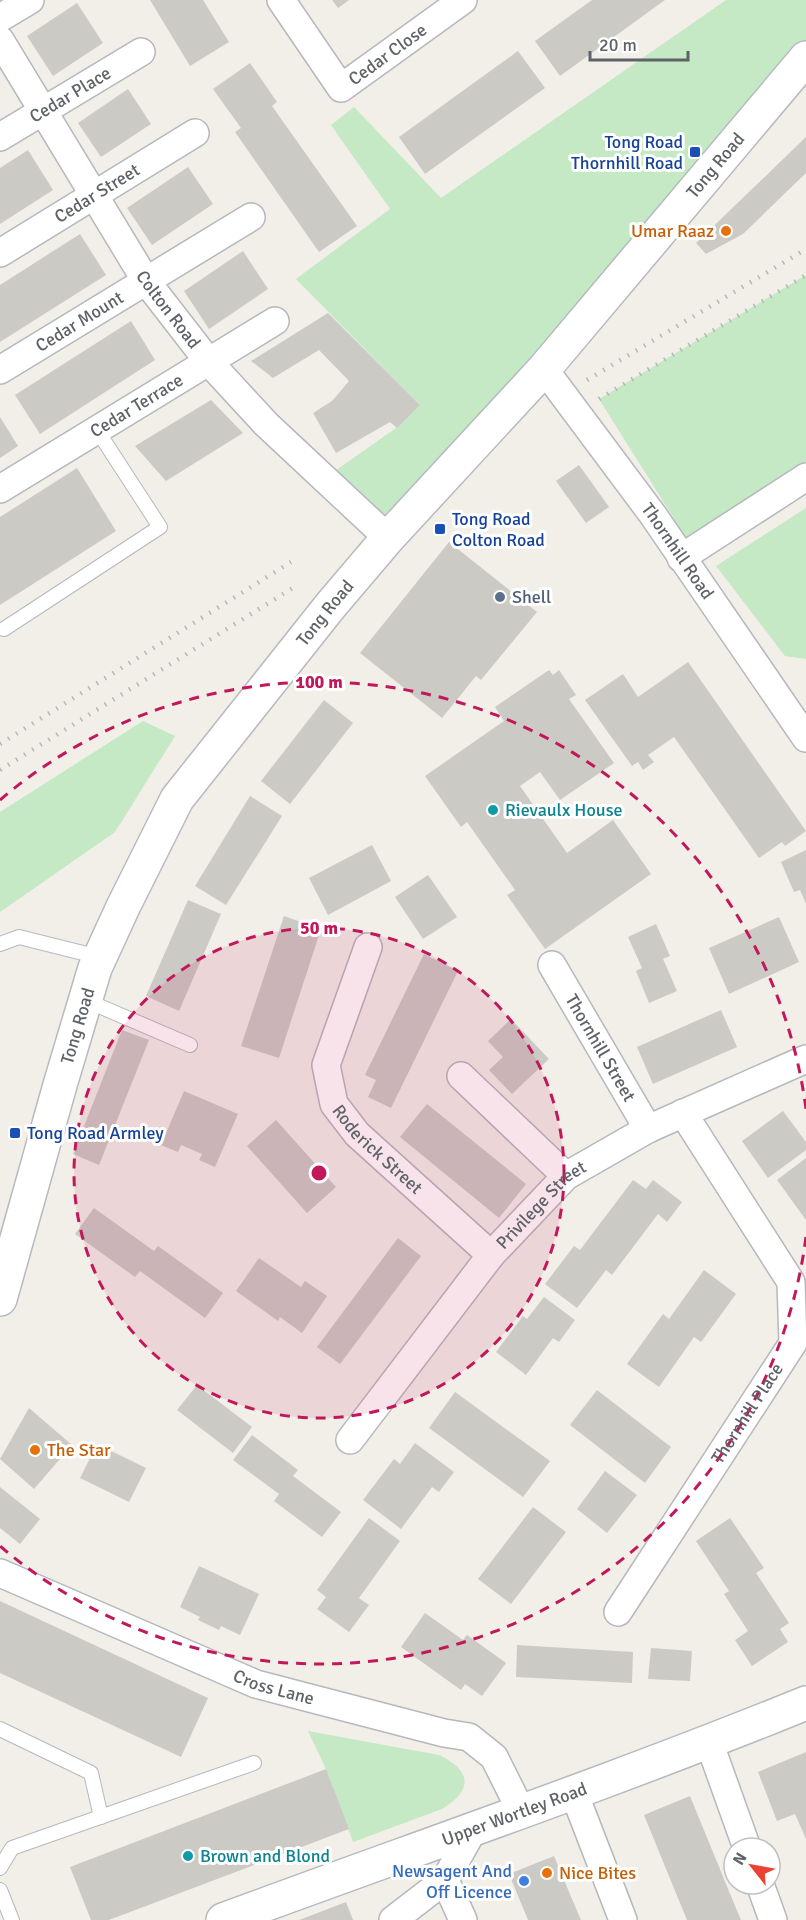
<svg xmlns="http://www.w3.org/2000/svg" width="806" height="1920" viewBox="0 0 806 1920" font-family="Signika,sans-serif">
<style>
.green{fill:#c5e8c5}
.building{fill:#cccac5}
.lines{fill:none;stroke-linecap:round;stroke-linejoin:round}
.lane-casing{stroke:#b5b8bc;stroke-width:16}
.street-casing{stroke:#b5b8bc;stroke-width:30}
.secondary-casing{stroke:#b6babf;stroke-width:36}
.lane{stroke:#fff;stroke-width:14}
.street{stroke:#fff;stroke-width:27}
.secondary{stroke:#fff;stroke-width:33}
.rail{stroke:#b6b7b8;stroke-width:4.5;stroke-dasharray:1.5 8;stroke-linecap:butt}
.ring{fill:none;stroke:#c2185b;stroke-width:3;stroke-dasharray:10 8}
.transit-dot{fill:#1a4fb4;stroke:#fff;stroke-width:2}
.food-dot{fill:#e8710a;stroke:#fff;stroke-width:2}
.service-dot{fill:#5c6f8a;stroke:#fff;stroke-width:2}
.culture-dot{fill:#0f9aa8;stroke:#fff;stroke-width:2}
.shop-dot{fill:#3f7fe0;stroke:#fff;stroke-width:2}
.labels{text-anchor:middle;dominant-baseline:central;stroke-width:6;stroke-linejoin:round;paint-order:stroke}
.street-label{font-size:18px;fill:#5f6368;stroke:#fff}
.transit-label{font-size:18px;fill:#164399;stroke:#fff;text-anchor:start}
.food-label{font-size:18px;fill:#c56008;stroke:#fff;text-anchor:start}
.service-label{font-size:18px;fill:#4e5e75;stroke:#fff;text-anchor:start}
.culture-label{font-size:18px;fill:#0d838f;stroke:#fff;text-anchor:start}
.shop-label{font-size:18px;fill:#366cbe;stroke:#fff;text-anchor:end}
.centre{fill:#c2185b;stroke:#fff;stroke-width:3}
.ring-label{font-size:18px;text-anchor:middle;font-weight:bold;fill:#c2185b;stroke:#fff;stroke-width:6;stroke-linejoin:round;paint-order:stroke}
</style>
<rect width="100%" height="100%" fill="#f1efe8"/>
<!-- green -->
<g class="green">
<path d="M726 0H806V58L388 538 325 478 396 428 420 405 296 279 390 209 331 125 354 107 441 198Z"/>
<path d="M806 275V477L681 558 673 517 599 399Z"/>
<path d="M806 508V659L785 656 716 566Z"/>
<path d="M143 721 175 736 115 832 0 912V812Z"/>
<path d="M308 1731 439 1755C471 1770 474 1790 442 1809L353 1842 326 1769Z"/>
</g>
<!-- building -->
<g class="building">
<path d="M150 0H203L229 42 190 66Z"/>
<path d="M332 0H349L338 8Z"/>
<path d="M592 0H665L560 76 535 41Z"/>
<path d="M77 3 103 43 53 76 27 36Z"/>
<path d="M518 51 545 88 425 174 399 137Z"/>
<path d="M250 63 277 102 272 106 357 226 319 252 235 132 241 128 213 89Z"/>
<path d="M128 89 151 124 101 157 78 123Z"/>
<path d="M806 137V173L743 234 706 254 696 243Z"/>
<path d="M28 150 53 190 0 224V168Z"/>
<path d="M188 167 213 204 152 245 127 208Z"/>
<path d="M80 234 106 275 0 342V285Z"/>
<path d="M243 251 268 289 209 329 184 291Z"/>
<path d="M328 313 420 405 397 428 390 422 336 453 313 413 332 401 349 381 319 350 273 378 251 361Z"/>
<path d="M131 321 155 360 40 434 15 395Z"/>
<path d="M211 400 243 433 166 481 135 446Z"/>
<path d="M0 417 18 446 0 458Z"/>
<path d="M579 465 609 507 586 523 556 481Z"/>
<path d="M77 468 116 531 0 605V517Z"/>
<path d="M449 542 537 612 481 680 476 676 442 718 360 653Z"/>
<path d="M688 662 806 831 785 846 782 842 759 858 674 737 648 755 654 762 643 770 638 762 632 766 585 700 623 674 638 697Z"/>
<path d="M549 670 553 675 559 670 576 695 569 699 614 763 560 800 540 772 520 786 567 853 613 820 651 874 545 949 507 895 515 890 467 822 461 827 425 776 504 721 495 707Z"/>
<path d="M324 700 353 723 290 804 261 781Z"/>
<path d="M250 796 282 816 226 905 195 886Z"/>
<path d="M372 845 391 881 328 915 309 878Z"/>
<path d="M806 850V904L800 890 794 892 781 862Z"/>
<path d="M428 875 457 917 423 939 395 897Z"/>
<path d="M188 900 221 914 179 1011 146 996Z"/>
<path d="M284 916 321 929 279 1058 241 1046Z"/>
<path d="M779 917 799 962 729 994 709 948Z"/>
<path d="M656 924 670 956 663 959 677 991 649 1003 636 971 642 968 628 937Z"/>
<path d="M424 954 458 971 391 1108 368 1097 376 1080 365 1075Z"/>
<path d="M721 1010 737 1047 653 1084 637 1047Z"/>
<path d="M511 1019 549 1059 512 1094 489 1070 503 1057 488 1041Z"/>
<path d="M122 1030 149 1040 99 1165 73 1154Z"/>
<path d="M184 1091 238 1114 215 1167 199 1160 202 1154 181 1145 178 1152 161 1145Z"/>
<path d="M427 1104 526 1184 499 1218 400 1137Z"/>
<path d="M783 1111 806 1142V1150L768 1178 742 1141Z"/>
<path d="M276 1120 336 1187 307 1213 247 1146Z"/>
<path d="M806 1158V1220L777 1180Z"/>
<path d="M633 1180 646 1189 653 1180 682 1202 667 1222 658 1214 612 1275 606 1270 577 1308 545 1284 574 1246 580 1250Z"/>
<path d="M94 1208 154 1251 158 1246 223 1293 205 1318 140 1271 135 1277 75 1234Z"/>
<path d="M398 1238 421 1256 340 1364 317 1347Z"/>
<path d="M259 1258 301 1287 305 1281 327 1296 302 1333 280 1317 278 1321 236 1291Z"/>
<path d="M704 1270 736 1294 701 1342 694 1337 659 1387 627 1364 663 1314 669 1319Z"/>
<path d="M544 1297 575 1320 559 1342 553 1338 526 1375 496 1352 523 1316 527 1319Z"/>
<path d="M197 1385 252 1427 233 1453 177 1410Z"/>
<path d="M597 1390 671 1447 645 1483 570 1425Z"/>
<path d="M455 1392 550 1461 523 1497 429 1428Z"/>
<path d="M29 1408 72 1445 34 1489 0 1459Z"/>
<path d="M252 1435 298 1470 293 1476 341 1512 322 1537 274 1501 279 1494 233 1460Z"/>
<path d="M415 1443 454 1472 439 1492 432 1487 401 1529 363 1500 394 1459 400 1464Z"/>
<path d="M97 1444 146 1468 129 1502 80 1478Z"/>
<path d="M605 1471 637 1495 607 1533 577 1509Z"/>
<path d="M0 1487 40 1519 20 1544 0 1528Z"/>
<path d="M533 1507 566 1532 511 1604 478 1579Z"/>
<path d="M369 1518 400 1541 359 1598 369 1605 349 1632 317 1609 326 1597 317 1590Z"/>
<path d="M730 1518 764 1568 756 1573 789 1623 780 1629 788 1642 752 1666 735 1640 748 1631 724 1594 729 1591 696 1541Z"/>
<path d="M199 1566 259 1594 240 1635 221 1626 219 1630 198 1620 200 1617 180 1607Z"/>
<path d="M0 1601 208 1698 181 1757 0 1673Z"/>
<path d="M425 1613 463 1640 467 1635 506 1663 482 1696 465 1684 461 1690 401 1647Z"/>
<path d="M517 1645 633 1652 632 1683 516 1677Z"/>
<path d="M651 1648 692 1651 690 1681 648 1679Z"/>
<path d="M806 1752V1839L795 1814 777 1821 758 1772Z"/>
<path d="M326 1769 349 1829 109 1920H91L70 1867Z"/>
<path d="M690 1796 733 1901 741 1920H687L664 1864 644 1815Z"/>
<path d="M554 1856 572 1899 581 1920H528L509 1874Z"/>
<path d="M346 1902 353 1920H299Z"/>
</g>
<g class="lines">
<!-- lane casing -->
<g class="lane-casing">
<g id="lane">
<path d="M4 629 160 527 97 430"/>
<path d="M0 944 19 937 99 957"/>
<path d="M85 1000 190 1045"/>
<path d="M0 1729 91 1773 101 1817"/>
<path d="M0 1868 12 1848 254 1763"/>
<path d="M0 1890 12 1920"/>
</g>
</g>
<!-- street casing -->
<g class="street-casing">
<g id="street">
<path id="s1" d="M281 0 341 88 463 0"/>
<path d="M0 18 30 0"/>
<path id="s2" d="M0 40 146 281 208 361 266 424 388 538"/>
<path id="s3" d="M0 137 141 52"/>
<path id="s4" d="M0 253 195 133"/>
<path id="s5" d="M544 369 653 515 806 738"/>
<path id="s6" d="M0 370 251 217"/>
<path id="s7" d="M0 489 275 321"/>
<path d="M681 558 806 477"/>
<path id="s8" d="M368 947 326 1065 334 1104 357 1134 491 1255"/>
<path id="s9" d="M552 965 648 1129"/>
<path d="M461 1076 566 1176"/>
<path id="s10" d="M350 1440 491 1255 566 1176 648 1129 806 1059"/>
<path id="s11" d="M0 1573 256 1684 444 1733 469 1737 494 1757 522 1813"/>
<path id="s12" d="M618 1612 793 1343 791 1282 683 1113"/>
<path d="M709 1742 747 1848"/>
<path d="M574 1793 623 1920"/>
<path d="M445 1880 463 1920"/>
<path d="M760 1884 773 1920"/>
<path d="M393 1920 445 1880 473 1830"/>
</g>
</g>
<!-- secondary casing -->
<g class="secondary-casing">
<g id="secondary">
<path id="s13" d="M0 1299 60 1085 95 968 123 907 177 799 331 605 388 538 544 369 806 58"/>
<path id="s14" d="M223 1920C418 1848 614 1781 806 1703"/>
</g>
</g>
<!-- lane -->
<use href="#lane" class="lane"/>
<!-- street -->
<use href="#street" class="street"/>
<!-- secondary -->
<use href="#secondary" class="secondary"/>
<!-- rail -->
<g class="rail">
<path d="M587 380 806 249"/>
<path d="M599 399 806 275"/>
<path d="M0 744 291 562"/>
<path d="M0 770 296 586"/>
</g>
</g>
<!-- distance rings -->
<circle cx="319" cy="1173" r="245" fill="#c2185b" fill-opacity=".12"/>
<g class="ring">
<circle cx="319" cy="1173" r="245"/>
<path d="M806 1237A491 491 0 0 1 0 1546M0 800A491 491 0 0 1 806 1109"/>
</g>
<!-- markers -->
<g class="transit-dot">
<rect x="689" y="146" width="12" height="12" rx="3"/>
<rect x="434" y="523" width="12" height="12" rx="3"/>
<rect x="9" y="1127" width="12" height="12" rx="3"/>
</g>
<g class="food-dot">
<circle cx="726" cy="231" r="6"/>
<circle cx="35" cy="1450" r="6"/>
<circle cx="547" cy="1873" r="6"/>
</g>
<circle class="service-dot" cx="500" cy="597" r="6"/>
<g class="culture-dot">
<circle cx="493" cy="810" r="6"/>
<circle cx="188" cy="1856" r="6"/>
</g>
<circle class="shop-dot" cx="524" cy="1881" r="6"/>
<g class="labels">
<!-- street labels -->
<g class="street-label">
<text stroke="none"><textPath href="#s1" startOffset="164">Cedar Close</textPath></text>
<text stroke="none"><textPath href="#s3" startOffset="82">Cedar Place</textPath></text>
<text stroke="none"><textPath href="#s13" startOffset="1364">Tong Road</textPath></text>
<text stroke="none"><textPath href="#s4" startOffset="114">Cedar Street</textPath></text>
<text stroke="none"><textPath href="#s2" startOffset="318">Colton Road</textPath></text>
<text stroke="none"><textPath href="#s6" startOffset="93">Cedar Mount</textPath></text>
<text stroke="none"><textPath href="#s7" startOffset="160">Cedar Terrace</textPath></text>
<text stroke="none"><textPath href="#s5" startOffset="226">Thornhill Road</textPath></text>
<text stroke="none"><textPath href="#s13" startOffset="770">Tong Road</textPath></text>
<text stroke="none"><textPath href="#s13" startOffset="284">Tong Road</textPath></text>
<text stroke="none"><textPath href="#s9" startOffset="96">Thornhill Street</textPath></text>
<text stroke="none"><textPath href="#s8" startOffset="228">Roderick Street</textPath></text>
<text stroke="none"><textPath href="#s10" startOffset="304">Privilege Street</textPath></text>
<text stroke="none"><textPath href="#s12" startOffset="237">Thornhill Place</textPath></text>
<text stroke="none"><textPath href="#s11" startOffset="297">Cross Lane</textPath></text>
<text stroke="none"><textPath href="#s14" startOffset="310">Upper Wortley Road</textPath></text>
</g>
<!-- transit labels -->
<g class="transit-label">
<text x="683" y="142" text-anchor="end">Tong Road<tspan x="683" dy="21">Thornhill Road</tspan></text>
<text x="452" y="519">Tong Road<tspan x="452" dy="21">Colton Road</tspan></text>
<text x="27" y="1133">Tong Road Armley</text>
</g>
<!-- food labels -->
<g class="food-label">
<text x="714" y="231" text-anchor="end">Umar Raaz</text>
<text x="47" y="1450">The Star</text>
<text x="559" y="1873">Nice Bites</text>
</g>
<!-- service labels -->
<g class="service-label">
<text x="512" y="597">Shell</text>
</g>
<!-- culture labels -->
<g class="culture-label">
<text x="505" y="810">Rievaulx House</text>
<text x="200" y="1856">Brown and Blond</text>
</g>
<!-- shop labels -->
<g class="shop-label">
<text x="512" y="1871">Newsagent And<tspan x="512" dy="21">Off Licence</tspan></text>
</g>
</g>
<circle cx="319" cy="1173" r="9" class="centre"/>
<g class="ring-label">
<text x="319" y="688">100 m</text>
<text x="319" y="934">50 m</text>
</g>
<!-- north arrow -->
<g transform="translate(752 1866) rotate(301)"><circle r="28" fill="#ffffff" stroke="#bfc1c3" stroke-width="1.5"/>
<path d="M0-4.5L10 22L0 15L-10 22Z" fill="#ea4335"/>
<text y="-9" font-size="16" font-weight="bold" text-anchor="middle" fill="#5f6368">N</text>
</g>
<!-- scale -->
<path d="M590 51v9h98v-9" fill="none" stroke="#5f6368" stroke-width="3"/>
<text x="599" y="51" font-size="18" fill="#5f6368" stroke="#ffffff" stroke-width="4.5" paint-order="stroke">20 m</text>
</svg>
